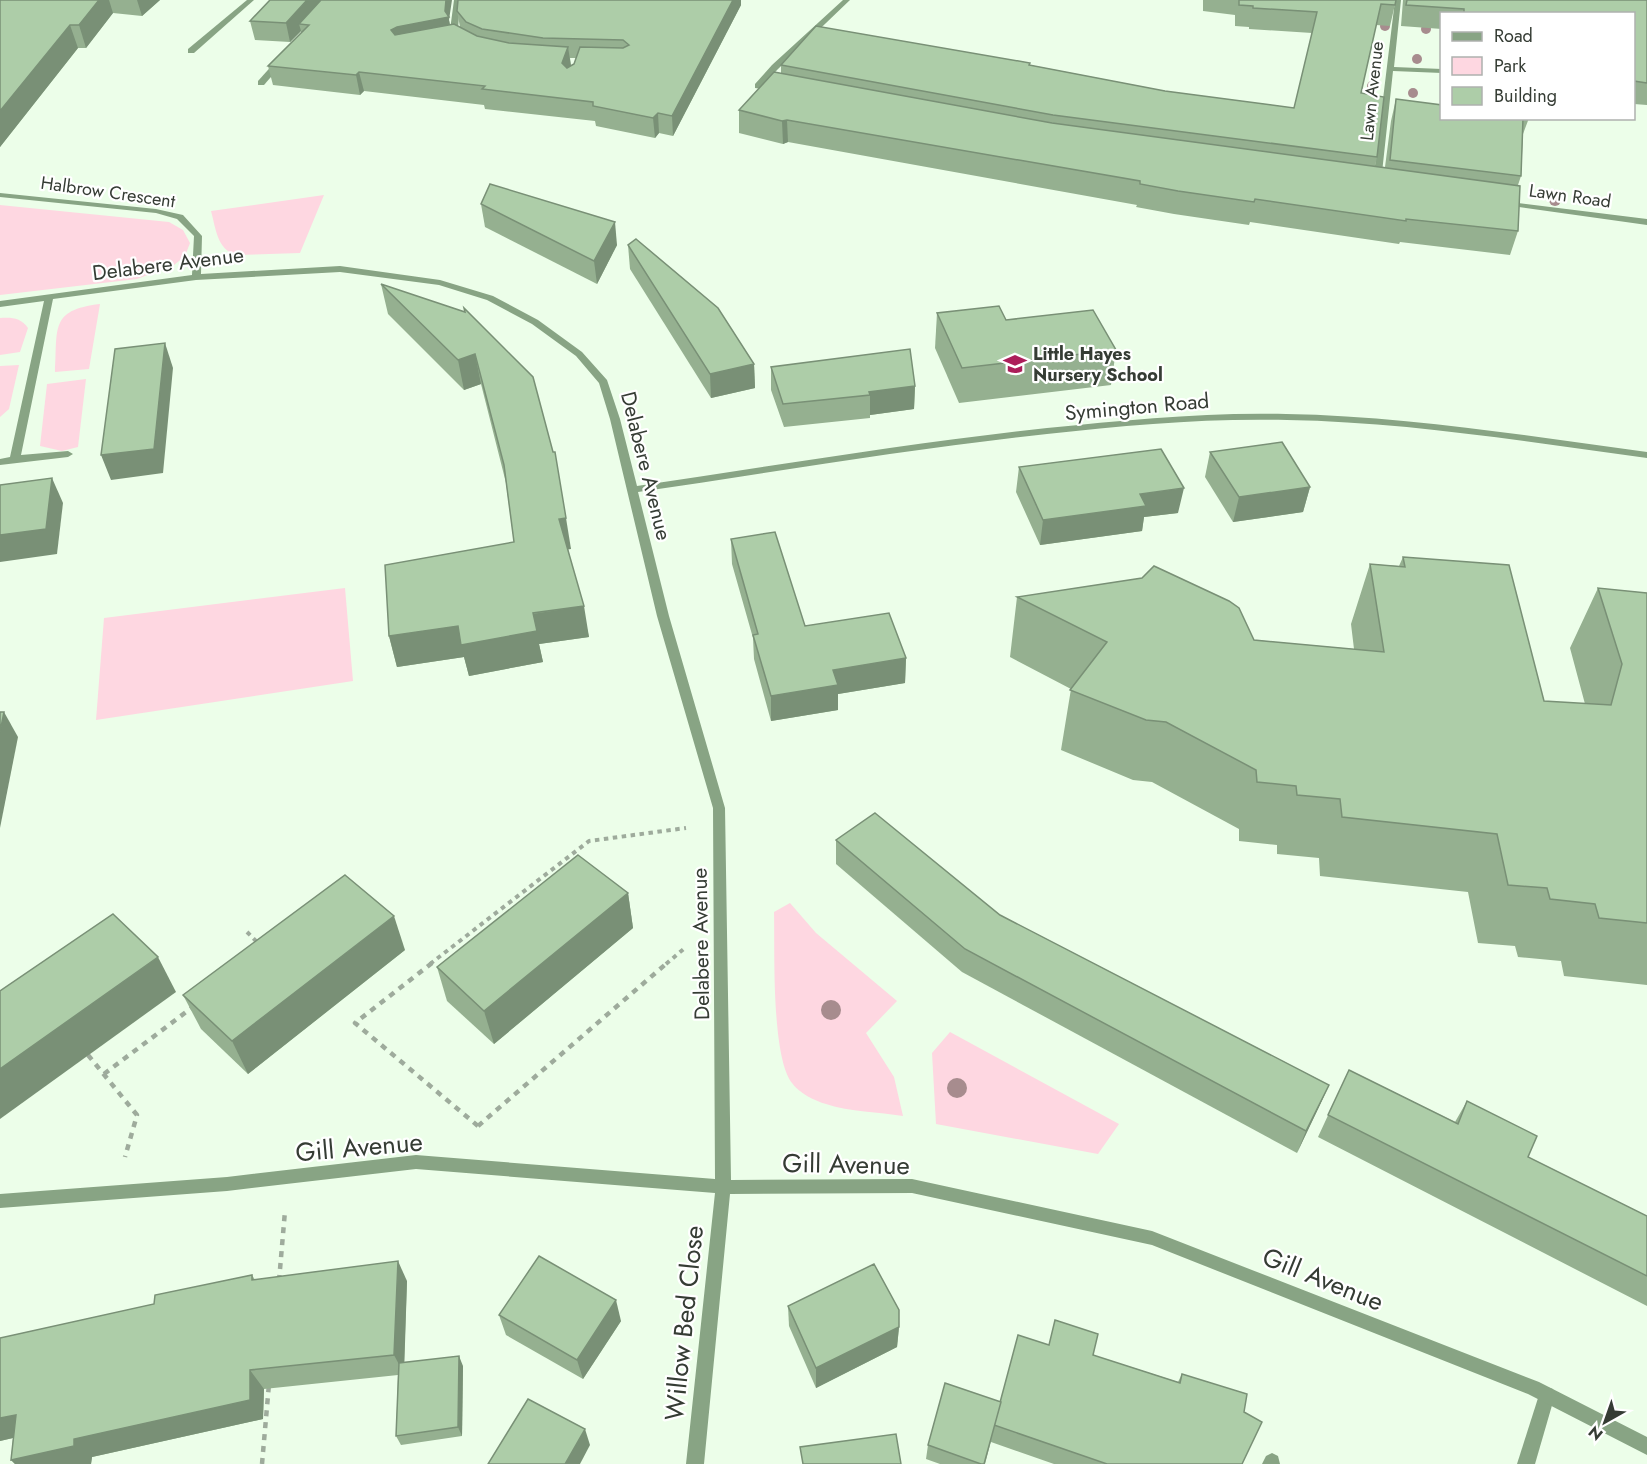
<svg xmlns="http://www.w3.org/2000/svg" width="1647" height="1464" viewBox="0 0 1647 1464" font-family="Jost,sans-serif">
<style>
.green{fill:#fed7e1}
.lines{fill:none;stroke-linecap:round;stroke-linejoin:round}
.path-far1{stroke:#9eab9c;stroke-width:4;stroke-dasharray:4.5 4.5;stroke-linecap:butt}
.path{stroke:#9eab9c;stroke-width:4.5;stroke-dasharray:6 6;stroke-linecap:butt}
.lane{fill:#88a484;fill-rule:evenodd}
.street{fill:#88a484;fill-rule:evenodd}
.tree{fill:#a78c8e}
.wall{fill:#95b090;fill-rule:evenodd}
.shaded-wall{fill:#799076}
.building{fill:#adcda8;stroke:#799076;stroke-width:1.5}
.labels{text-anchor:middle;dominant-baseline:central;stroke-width:4.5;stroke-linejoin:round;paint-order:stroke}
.far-street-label{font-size:18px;fill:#353c34;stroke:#fff}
.far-poi-label{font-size:18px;font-weight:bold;fill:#353c34;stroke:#fff;text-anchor:start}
.street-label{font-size:21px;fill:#353c34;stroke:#fff}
.near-street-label{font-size:26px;fill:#353c34;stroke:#fff}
</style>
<rect width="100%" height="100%" fill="#ecfee9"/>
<!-- green -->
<g class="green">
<path d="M324 195 300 253 236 255C217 249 216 229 211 211Z"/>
<path d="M0 205 169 222 183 230 190 243 185 256 174 265 137 279 0 295Z"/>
<path d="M100 304 89 369 55 372C58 329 49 310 100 304Z"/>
<path d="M0 318C12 317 21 318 28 328L20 352 0 355Z"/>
<path d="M19 365 9 409 0 417V366Z"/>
<path d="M86 379 78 447 62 451 40 446 47 384Z"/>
<path d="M345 588 353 681 96 720 104 618Z"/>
<path d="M790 903 816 933 897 1001 866 1033 894 1077 903 1116C879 1112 850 1112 826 1104 815 1101 799 1093 792 1083 771 1056 775 950 774 912Z"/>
<path d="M950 1032 1119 1124 1098 1154 936 1124 932 1053Z"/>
</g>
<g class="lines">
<!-- path-far1 -->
<g class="path-far1">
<path d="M247 932 259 944"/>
<path d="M430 964 589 841 686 828"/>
<path d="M666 964 686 947"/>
</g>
<!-- path -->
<g class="path">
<path d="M432 963 355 1023 478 1126"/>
<path d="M88 1055 137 1115 125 1157"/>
<path d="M104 1074 194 1006"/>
<path d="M478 1126 667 963"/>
<path d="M279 1281 285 1211"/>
<path d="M262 1464 269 1384"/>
</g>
<!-- lane -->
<g class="lane">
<path d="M276 61 283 63 264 85H258V81Z"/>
<path d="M1547 1387 1553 1389 1555 1395 1535 1464H1517L1539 1395 1541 1389Z"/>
<path d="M1272 1453 1278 1456 1280 1464H1262L1266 1456Z"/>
</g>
<!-- street -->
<g class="street">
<path d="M247 0H254L194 53H188V49Z"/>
<path d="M454 0H460L458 30 463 37 459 39 450 30Z"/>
<path d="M843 0H850L778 69 763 85 777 87V91L755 88V84L772 65Z"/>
<path d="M1395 0H1401L1394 67 1442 69V73L1393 71 1381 182 1377 184 1373 182Z"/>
<path d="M0 193 156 209 183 215 202 236 201 274 340 266 440 280 493 296 538 320 582 352 607 380 620 419 637 486C773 466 909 443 1047 428 1126 420 1206 412 1286 414 1407 416 1527 436 1647 452V458C1527 442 1408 422 1287 420 1207 418 1127 425 1047 434 910 449 774 472 638 492L669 616 725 808 731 1180 912 1179 1152 1231 1539 1382 1647 1437V1455L1528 1394 1152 1245 912 1193 730 1194 704 1464H686L715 1193 416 1169 227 1191 0 1208V1194L227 1177 416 1155 715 1179 713 808 657 616 610 419 599 383 576 356 532 324 487 300 439 285 340 272 196 280 53 299 21 455 68 451 73 454 68 457 0 465V459L10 457 44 301 0 307V301L192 275 194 236 177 219 156 213 0 197Z"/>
<path d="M1502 201 1647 219V225L1505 205 1501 203Z"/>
</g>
</g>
<!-- trees -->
<g class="tree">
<circle cx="1385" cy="26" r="5"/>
<circle cx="1426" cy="29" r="5"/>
<circle cx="1378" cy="56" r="5"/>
<circle cx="1417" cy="59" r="5"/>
<circle cx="1372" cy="86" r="5"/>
<circle cx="1413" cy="93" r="5"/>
<circle cx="1555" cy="200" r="6"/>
<circle cx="831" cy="1010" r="10"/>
<circle cx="957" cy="1088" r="10"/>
</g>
<!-- wall -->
<g class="wall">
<path d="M0 0H160L142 16 113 13 86 48H78L0 147Z"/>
<path d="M458 0H741V5L673 136 659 133 655 138 596 126 595 121 485 109 484 105 364 91 360 95 273 85 268 66 301 33V31L290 42 255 40 250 21 449 20 450 25 460 27 457 11ZM570 58H576L574 64 571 66Z"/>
<path d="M1203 0H1396L1390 26 1376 25 1361 93 1377 157 1375 166 1385 167 1391 121 1396 99 1442 118H1529L1523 134 1521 176 1518 185V231L1510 255 1400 242 1399 244 1250 222 1249 225 1174 214 1136 207 1137 205 788 142 783 144 739 133V110L781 73V65H1030L1165 91 1294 108 1312 33 1249 29V27L1235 26V15L1203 11Z"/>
<path d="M1403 0H1647V105L1634 104V14H1442V29L1401 26Z"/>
<path d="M481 204 617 245 597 284 485 227Z"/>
<path d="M628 245 754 364 755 388 711 398 630 269Z"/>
<path d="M381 284 464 312 571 549H568L589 637 539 644 543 662 469 676 464 657 397 667 389 636 514 542 506 483 481 384 464 390 388 314Z"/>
<path d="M937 313 1006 320 1116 350 1111 385 959 403 935 348Z"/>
<path d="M771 367 915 386 914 409 870 415V418L784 427 771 390Z"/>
<path d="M1210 452 1310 487 1303 512 1233 522 1205 477Z"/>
<path d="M1019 467 1178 513 1144 517 1142 531 1040 545 1016 492Z"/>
<path d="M731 539 805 626 906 658 905 683 838 694V710L771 721 754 659 753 638 732 564Z"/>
<path d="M1403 557 1544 701 1585 704 1570 648 1598 588 1647 593V985L1564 976 1561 961 1518 957 1515 946 1478 943 1468 892 1320 876 1319 858 1277 854V845L1239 841V829L1152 782 1133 780 1061 750 1071 689 1010 657 1017 597 1254 640 1354 649 1351 624 1370 564 1399 566Z"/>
<path d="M836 840 1000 915 1329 1085 1297 1153 962 972 836 864Z"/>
<path d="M628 893 633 928 494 1044 447 1001 437 967Z"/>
<path d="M405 950 248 1074 201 1029 183 995Z"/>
<path d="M1349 1070 1455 1122 1467 1101 1528 1157 1647 1216V1306L1318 1137Z"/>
<path d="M252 1275 255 1280 407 1281 404 1362 463 1366 462 1436 401 1445 396 1436 398 1375 264 1389 263 1419 92 1457 91 1464H15L11 1460 13 1438 0 1441V1338L154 1304Z"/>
<path d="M788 1306 899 1327 897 1347 816 1388 789 1326Z"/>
<path d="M499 1315 621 1321 583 1379 506 1335Z"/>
<path d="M1049 1345 1093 1355 1178 1382 1182 1374 1244 1412 1242 1464H1054L991 1442V1441L985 1464H940L926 1459 928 1445 1001 1402Z"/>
</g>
<!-- shaded-wall -->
<g class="shaded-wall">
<path d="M99 0H109L113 13 86 48 79 25Z"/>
<path d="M137 0H160L142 16Z"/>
<path d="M307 0H329L299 24 301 31 290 42 286 23Z"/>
<path d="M446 0H452L449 20 452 36 401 46 391 30Z"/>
<path d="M733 0H741V5L673 136 672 116Z"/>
<path d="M70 25 78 48 0 147V111Z"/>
<path d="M568 47 571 66 564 82 562 63Z"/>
<path d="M359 72 364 91 360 95 356 75Z"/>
<path d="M658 113 659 133 655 138 653 118Z"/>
<path d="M787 120 788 142 783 144 782 121Z"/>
<path d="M615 222 617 245 597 284 594 261Z"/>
<path d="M165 343 173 368 163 473 111 480 101 455Z"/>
<path d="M475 354 481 384 464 390 458 360Z"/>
<path d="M754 364 755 388 711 398 710 374Z"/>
<path d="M915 386 914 409 870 415V395L869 392Z"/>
<path d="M52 478 63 503 57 554 0 562V535Z"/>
<path d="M1310 487 1303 512 1233 522 1239 497Z"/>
<path d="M1184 488 1178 513 1144 517 1142 531 1040 545 1043 520 1140 494Z"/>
<path d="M566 518 571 549 564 550 559 519Z"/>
<path d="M584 606 589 637 539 644 543 662 469 676 464 657 397 667 389 636Z"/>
<path d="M906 658 905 683 838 694V710L771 721V696L833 670Z"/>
<path d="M4 712 18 737 0 828V732Z"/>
<path d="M628 893 633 928 494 1044 484 1011Z"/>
<path d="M394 916 405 950 248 1074 232 1041Z"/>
<path d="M158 957 176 992 0 1119V1069Z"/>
<path d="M1329 1085 1319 1107 1297 1153 1306 1131Z"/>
<path d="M398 1261 407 1281 404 1374 394 1355Z"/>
<path d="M616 1300 621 1321 583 1379 577 1360Z"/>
<path d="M899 1327 897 1347 816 1388V1368Z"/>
<path d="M459 1356 463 1366 462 1436 458 1427Z"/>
<path d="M250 1370 264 1389 263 1419 92 1457 91 1464H15L11 1460 74 1439Z"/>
<path d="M16 1415 34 1433 0 1441V1418Z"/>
<path d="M585 1429 590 1445 580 1464H565Z"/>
</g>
<!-- building -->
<g class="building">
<path d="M0 0H99L79 25H70L0 111Z"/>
<path d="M270 0H307L286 23 250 21Z"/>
<path d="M321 0H446L445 11 449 17 397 27 391 30 395 35 454 24 477 36 509 43 568 47 562 63 567 68 574 64 580 47 623 48 629 45 623 40 543 38 482 29 466 22 457 11 458 0H733L672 116 658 113 653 118 593 106V102L482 89 485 86 359 72 356 75 268 66 309 25 299 24Z"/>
<path d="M1239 0H1396L1395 5 1381 4 1361 93 1384 97 1377 157 1053 115 781 65 816 26 1030 63 1029 65 1165 91 1294 108 1317 12 1253 8V6L1239 5Z"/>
<path d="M1407 0H1647V83L1634 81V14H1464V9L1406 5Z"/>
<path d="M774 72 1052 123 1520 186 1518 231 1406 219V221L1255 199 1254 202 1178 191 1140 184V181L787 120 782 121 739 110Z"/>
<path d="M1396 99 1442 105V118H1523L1521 176 1390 160Z"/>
<path d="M490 184 615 222 594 261 481 204Z"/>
<path d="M636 239 718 308 754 364 710 374 628 245Z"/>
<path d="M381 284 465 312 464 308 533 377 553 452H555L566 518 559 519 584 606 533 613 537 631 461 645 458 626 389 636 385 565 514 542 504 465 475 354 458 360Z"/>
<path d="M999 306 1006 320 1093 310 1116 350 962 368 937 313Z"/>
<path d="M165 343 154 449 101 455 115 349Z"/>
<path d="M910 349 915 386 869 392 870 395 783 404 771 367Z"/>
<path d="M1282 442 1310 487 1239 497 1210 452Z"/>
<path d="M1161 449 1184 488 1140 494 1146 506 1043 520 1019 467Z"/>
<path d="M52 478 46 529 0 535V485Z"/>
<path d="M775 532 805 626 889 613 906 658 833 670 838 685 771 696 753 635 758 634 731 539Z"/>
<path d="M1403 557 1509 565 1544 701 1611 705 1622 664 1598 588 1647 593V923L1599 918 1595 904 1550 899 1547 888 1508 885 1497 834 1342 817 1340 799 1297 795 1296 786 1257 782 1256 770 1166 722 1146 720 1070 690 1107 642 1017 597 1142 578 1154 566 1229 601 1239 608 1254 640 1384 652 1370 564 1405 567Z"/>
<path d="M0 712H4L0 732Z"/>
<path d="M875 813 1000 915 1329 1085 1306 1131 965 949 836 840Z"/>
<path d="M578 855 628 893 484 1011 437 967Z"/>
<path d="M345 875 394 916 232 1041 183 995Z"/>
<path d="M113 914 158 957 0 1069V991Z"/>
<path d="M1349 1070 1458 1124 1467 1101 1537 1136 1528 1157 1647 1216V1276L1328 1115Z"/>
<path d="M539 1256 616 1300 577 1360 499 1315Z"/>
<path d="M398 1261 394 1355 250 1370V1400L74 1439V1446L11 1460 16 1415 0 1418V1338L154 1304 155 1295 252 1275V1280Z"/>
<path d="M874 1264 899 1310V1327L816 1368 788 1306Z"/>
<path d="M1055 1320 1098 1334 1093 1355 1180 1383 1182 1374 1247 1394 1244 1412 1262 1422 1242 1464H1107L994 1425 1018 1335 1049 1345Z"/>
<path d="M459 1356 458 1427 396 1436 399 1363Z"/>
<path d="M945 1383 1001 1402 984 1464H981L928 1445Z"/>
<path d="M528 1399 585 1429 565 1464H488Z"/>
<path d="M896 1434 901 1464H803L800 1447Z"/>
</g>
<!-- icons -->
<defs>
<g id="school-bare" transform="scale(1.8)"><path d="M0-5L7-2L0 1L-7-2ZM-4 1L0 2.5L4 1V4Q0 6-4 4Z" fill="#ac1e5a" stroke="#fff" stroke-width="2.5" paint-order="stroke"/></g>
</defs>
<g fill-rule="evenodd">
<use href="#school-bare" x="1015" y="364"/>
</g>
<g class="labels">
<!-- far-street labels -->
<g class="far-street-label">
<text transform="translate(1372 91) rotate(-84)">Lawn Avenue</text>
<text transform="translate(108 192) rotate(8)">Halbrow Crescent</text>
<text transform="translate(1570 196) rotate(8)">Lawn Road</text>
</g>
<!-- far-poi labels -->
<g class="far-poi-label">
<text x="1033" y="354">Little Hayes<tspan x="1033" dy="21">Nursery School</tspan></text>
</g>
<!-- street labels -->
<g class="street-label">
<text transform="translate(168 264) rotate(-7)">Delabere Avenue</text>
<text transform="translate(1137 407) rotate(-5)">Symington Road</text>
<text transform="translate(646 466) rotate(76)">Delabere Avenue</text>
<text transform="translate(701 944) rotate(-91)">Delabere Avenue</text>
</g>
<!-- near-street labels -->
<g class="near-street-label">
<text transform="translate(359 1147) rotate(-5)">Gill Avenue</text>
<text transform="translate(846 1164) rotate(1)">Gill Avenue</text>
<text transform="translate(1323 1279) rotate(22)">Gill Avenue</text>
<text transform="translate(684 1323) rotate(-84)">Willow Bed Close</text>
</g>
</g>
<!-- legend -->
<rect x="1440" y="12" width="195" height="108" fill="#ffffff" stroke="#aeb1ae" stroke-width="1.5"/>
<rect x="1452" y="32" width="30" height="9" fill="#88a484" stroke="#aeb1ae" stroke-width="1.5"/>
<text x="1494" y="42" font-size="18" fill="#353c34">Road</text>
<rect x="1452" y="57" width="30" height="18" fill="#fed7e1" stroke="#aeb1ae" stroke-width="1.5"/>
<text x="1494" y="72" font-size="18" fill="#353c34">Park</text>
<rect x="1452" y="87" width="30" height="18" fill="#adcda8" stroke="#aeb1ae" stroke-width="1.5"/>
<text x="1494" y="102" font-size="18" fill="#353c34">Building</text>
<!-- north arrow -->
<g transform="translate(1605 1422) rotate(220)" stroke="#ffffff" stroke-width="4.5" paint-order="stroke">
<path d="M0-4.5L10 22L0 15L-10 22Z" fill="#353c34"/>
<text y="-9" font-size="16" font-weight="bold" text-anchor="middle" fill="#353c34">N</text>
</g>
</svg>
